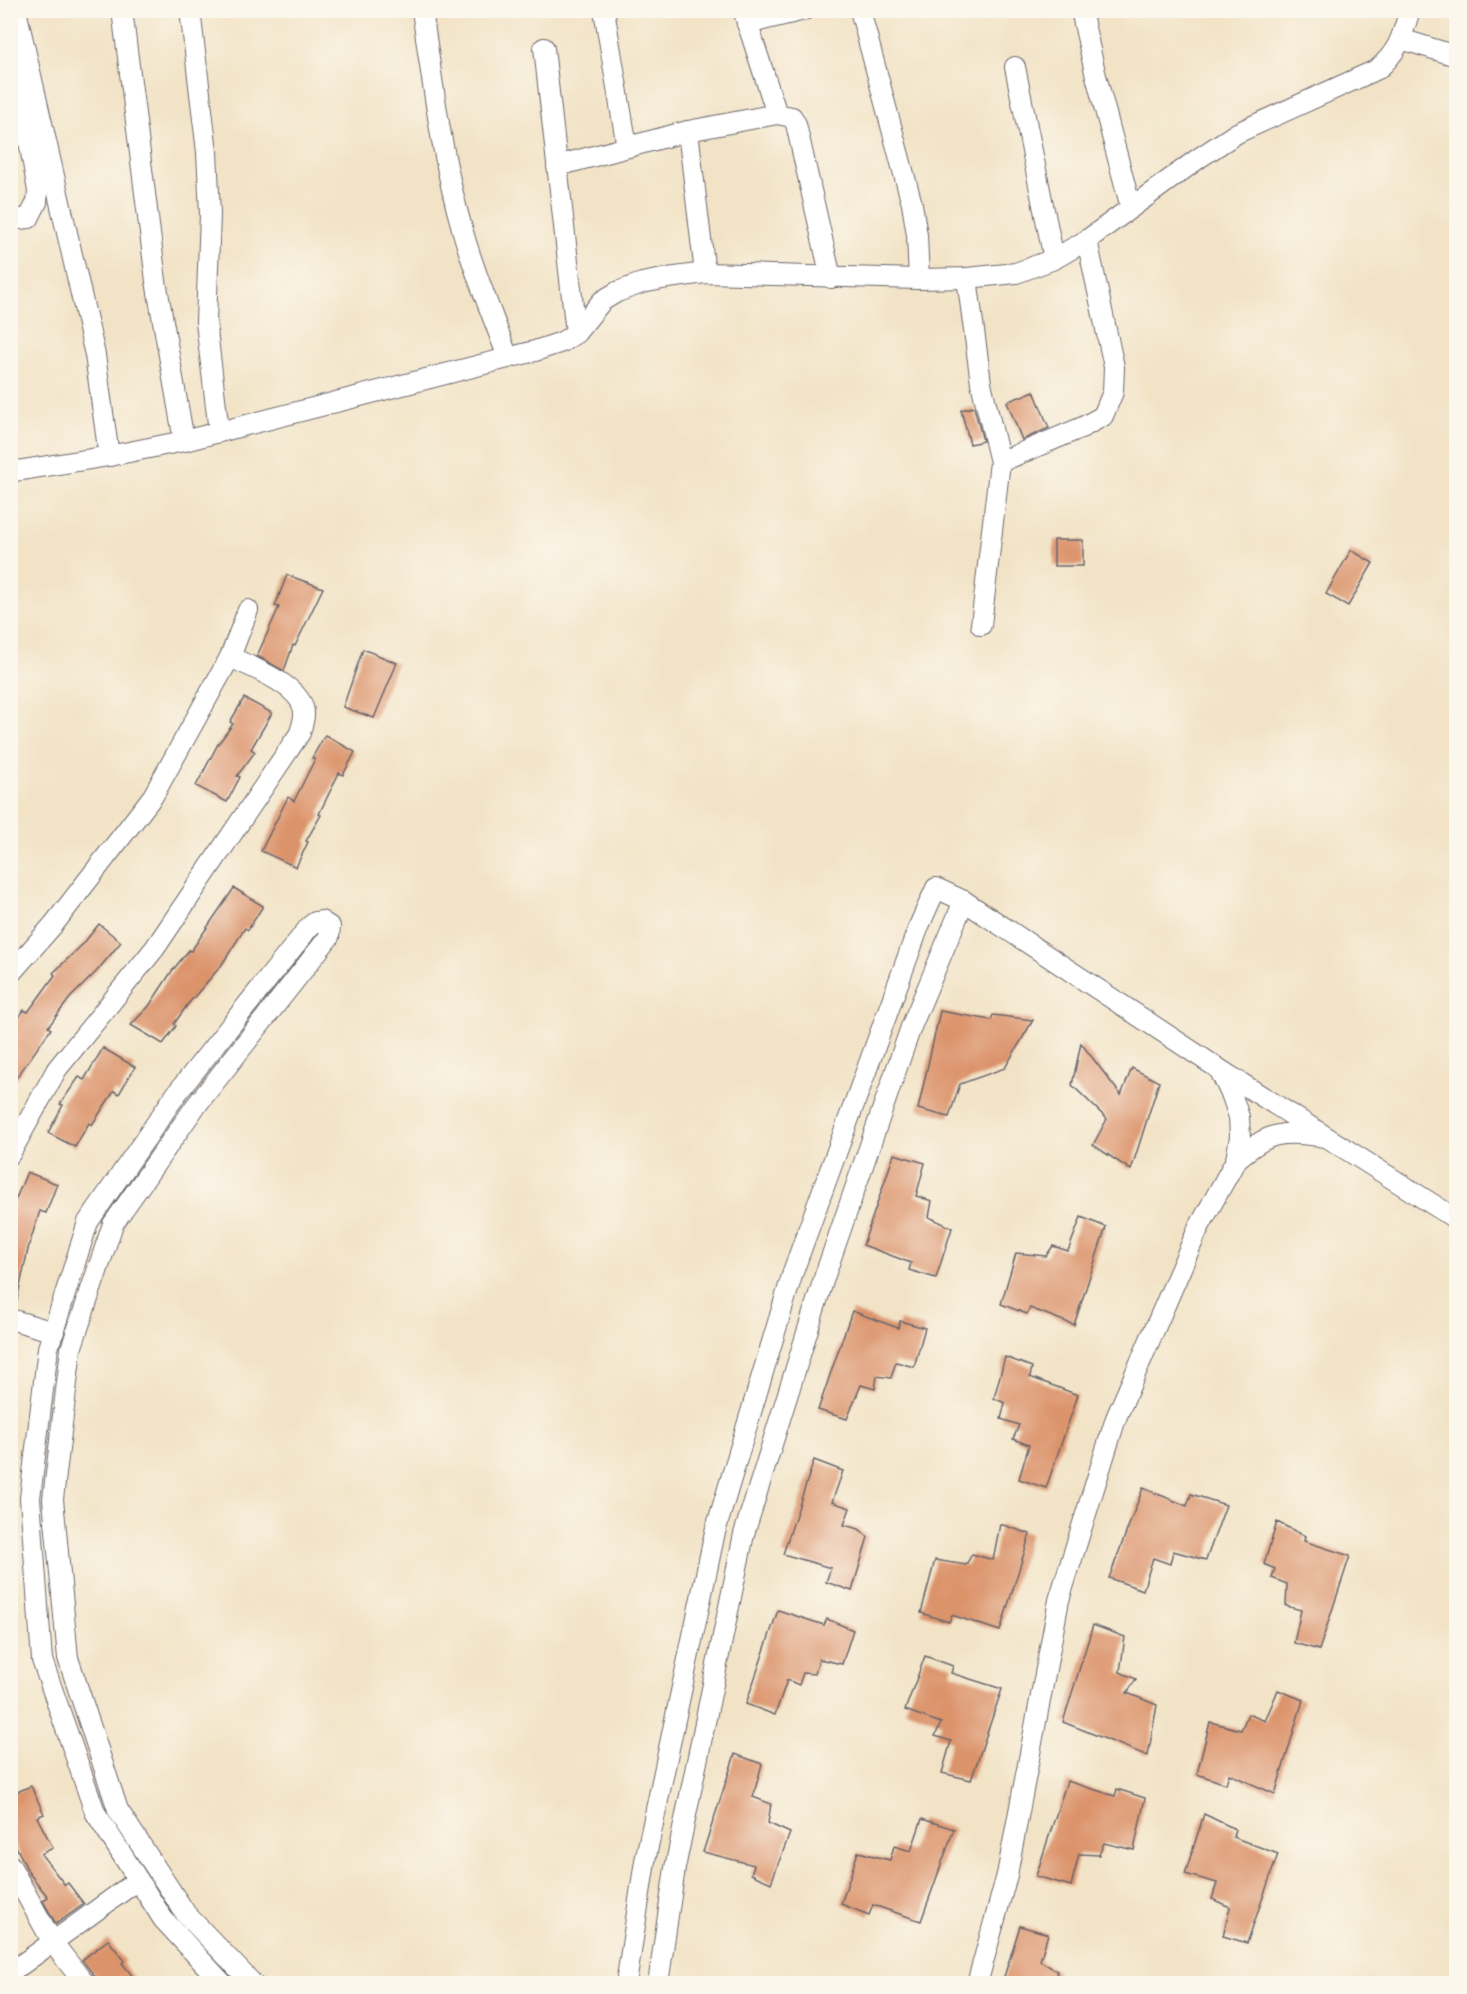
<svg xmlns="http://www.w3.org/2000/svg" width="1467" height="1994" viewBox="0 0 1467 1994" font-family="Dekko,sans-serif">
<style>
.building{fill:#db936b}
.lines{fill:none;stroke-linecap:round;stroke-linejoin:round}
.minor-casing{stroke:#6b666c;stroke-width:22}
.minor{stroke:#fff;stroke-width:20}
</style>
<rect width="100%" height="100%" fill="#fbf7ec"/>
<filter id="ink" filterUnits="userSpaceOnUse"><feTurbulence type="fractalNoise" baseFrequency=".0167" numOctaves="2"/><feDisplacementMap in="SourceGraphic" scale="12" xChannelSelector="R" yChannelSelector="G"/><feConvolveMatrix kernelMatrix="1 2 1 2 8 2 1 2 1" color-interpolation-filters="sRGB"/></filter>
<filter id="wash" filterUnits="userSpaceOnUse"><feTurbulence type="fractalNoise" baseFrequency=".008" numOctaves="4" result="noise"/><feDisplacementMap in="SourceGraphic" scale="24" xChannelSelector="R" yChannelSelector="G"/><feGaussianBlur stdDeviation="1.35" result="paint"/><feColorMatrix in="noise" values="0 0 0 0 0 0 0 0 0 0 0 0 0 0 0 0 0 1.4 0 .05"/><feComposite in="paint" operator="in"/></filter>
<g filter="url(#wash)">
<rect width="100%" height="100%" fill="#f2e3c6"/>
<g id="blocks">
<!-- building -->
<g class="building">
<path d="M1034 391 1049 428 1022 440 1007 402Z"/>
<path d="M974 407 983 441 970 444 961 410Z"/>
<rect x="1054" y="540" width="29" height="26"/>
<path d="M1351 550 1373 563 1348 606 1326 594Z"/>
<path d="M287 575 323 588 295 646 293 645 284 671 257 656 279 607 275 606Z"/>
<path d="M363 649 397 663 374 718 343 707Z"/>
<path d="M244 698 272 713 251 749 255 752 237 776 240 777 227 802 196 786 218 744 233 724 230 722Z"/>
<path d="M325 735 355 752 343 775 339 773 319 814 321 815 306 841 308 842 296 867 261 851 288 797 294 801 315 759 312 758Z"/>
<path d="M234 888 263 906 248 930 245 928 221 966 188 1004 174 1024 176 1026 163 1044 131 1025 149 1006 172 971 189 950 191 951Z"/>
<path d="M99 924 121 942 97 971 70 998 48 1027 51 1029 10 1087V1029L24 1010 28 1012 55 975 53 973 83 944Z"/>
<path d="M940 1011 991 1020 993 1015 1033 1020 1005 1068 960 1084 949 1117 918 1109Z"/>
<path d="M1081 1043 1121 1095 1132 1068 1159 1082 1131 1170 1093 1145 1107 1119 1072 1085Z"/>
<path d="M103 1048 135 1067 119 1094 114 1091 92 1125 89 1123 75 1147 48 1133 63 1105 60 1104 79 1077 84 1080Z"/>
<path d="M894 1154 925 1163 916 1196 932 1201 929 1217 952 1228 936 1278 909 1270 911 1263 863 1245Z"/>
<path d="M27 1172 57 1184 46 1213 40 1211 29 1245 17 1300 10 1299V1213Z"/>
<path d="M1081 1217 1106 1227 1074 1325 1030 1308 1027 1314 1001 1304 1016 1253 1046 1256 1053 1246 1068 1251Z"/>
<path d="M852 1311 898 1328 900 1321 925 1328 914 1367 896 1362 891 1378 877 1376 875 1389 861 1385 847 1419 818 1410Z"/>
<path d="M1005 1357 1032 1367 1030 1377 1078 1395 1046 1488 1019 1479 1029 1445 1013 1439 1019 1425 1001 1419 1005 1403 994 1398Z"/>
<path d="M814 1460 843 1471 832 1502 850 1508 844 1525 859 1529 868 1537 852 1591 826 1582 831 1568 783 1554Z"/>
<path d="M1143 1488 1187 1506 1191 1494 1226 1505 1206 1560 1173 1551 1170 1564 1153 1558 1143 1590 1109 1578Z"/>
<path d="M1277 1522 1305 1536 1304 1541 1350 1556 1319 1650 1294 1643 1301 1610 1286 1606 1287 1584 1272 1578 1275 1569 1264 1564Z"/>
<path d="M1000 1524 1030 1534 1000 1631 952 1615 949 1622 921 1613 935 1560 966 1565 972 1554 993 1560Z"/>
<path d="M778 1610 824 1625 827 1619 853 1630 842 1664 819 1659 815 1674 803 1673 799 1685 787 1680 775 1715 746 1704Z"/>
<path d="M1093 1625 1125 1637 1120 1672 1136 1679 1127 1693 1157 1705 1148 1756 1063 1722Z"/>
<path d="M925 1656 953 1666 951 1673 1002 1689 971 1780 942 1773 951 1741 935 1736 941 1723 905 1710Z"/>
<path d="M1278 1690 1303 1700 1275 1794 1229 1774 1226 1784 1197 1774 1210 1722 1241 1730 1248 1714 1265 1721Z"/>
<path d="M735 1754 762 1764 753 1797 771 1804 768 1823 790 1833 771 1883 751 1874 754 1865 703 1852Z"/>
<path d="M1067 1781 1115 1796 1117 1789 1145 1798 1134 1850 1104 1843 1099 1855 1079 1854 1071 1886 1036 1876Z"/>
<path d="M31 1786 44 1814 37 1817 53 1848 41 1854 65 1885 68 1883 84 1904 56 1924 43 1901 48 1897 29 1873 10 1834V1795Z"/>
<path d="M1204 1814 1235 1829 1233 1837 1278 1854 1247 1943 1223 1936 1230 1907 1212 1899 1217 1883 1185 1874Z"/>
<path d="M922 1819 954 1829 921 1921 873 1905 869 1915 841 1904 858 1852 890 1860 894 1846 911 1851Z"/>
<path d="M1020 1926 1048 1934 1040 1961 1057 1971 1056 1983H1002Z"/>
<path d="M108 1940 125 1961 122 1963 138 1983H100L82 1960Z"/>
</g>
</g>
</g>
<g filter="url(#ink)">
<use href="#blocks" fill-opacity="0" stroke="#6b666c" stroke-width="1.5"/>
<g class="lines">
<!-- minor casing -->
<g class="minor-casing">
<g id="minor">
<path d="M16 10 95 355 109 456"/>
<path d="M122 10 156 281 184 441"/>
<path d="M190 10 207 152 210 214 206 322 219 432"/>
<path d="M422 10C433 85 442 160 463 232 475 275 493 316 508 358"/>
<path d="M604 10 627 147"/>
<path d="M860 10 912 204 917 235 919 279"/>
<path d="M1081 10 1095 72 1131 208"/>
<path d="M747 24 804 10"/>
<path d="M1401 39 1456 56"/>
<path d="M544 48 576 333"/>
<path d="M10 62 23 108 38 191 37 202 29 218 10 220"/>
<path d="M1015 67 1054 259"/>
<path d="M777 114 792 117 796 124 831 278"/>
<path d="M557 166 688 131"/>
<path d="M705 273 688 131 777 114 743 10"/>
<path d="M967 278 981 383 1000 462"/>
<path d="M10 472 109 456 184 441 535 351 562 342 576 333 602 301 617 292 642 283 668 278 705 273 919 279 967 278 1016 273 1054 259 1087 240 1199 158 1237 133 1378 69C1400 49 1401 38 1410 10"/>
<path d="M981 625 1000 462 1083 427 1103 416 1113 392 1114 367 1087 240"/>
<path d="M10 974 54 924 153 796 230 657 248 610"/>
<path d="M10 1154 57 1069 155 948 300 733C301 728 304 721 304 715 306 687 251 667 230 657"/>
<path d="M1236 1160C1268 1132 1282 1130 1324 1137"/>
<path d="M10 1319 54 1332"/>
<path d="M10 1865 53 1943 85 1984"/>
<path d="M10 1973 138 1880"/>
<path d="M223 1984 163 1919 95 1812 42 1660 30 1498 48 1348 88 1222 177 1093 310 926 315 922 321 921 330 927 329 937 195 1107 113 1224 71 1349 53 1499 68 1658 118 1810 186 1914 253 1984"/>
<path d="M626 1984 645 1861 715 1532 794 1269 919 926 936 888 964 901 1219 1069 1456 1219"/>
<path d="M658 1984 675 1868 744 1534 825 1275 911 1027 964 901"/>
<path d="M977 1984 1007 1875 1059 1600 1116 1418 1198 1229 1236 1160 1240 1137 1239 1117 1232 1096 1219 1069"/>
</g>
</g>
<!-- minor -->
<use href="#minor" class="minor"/>
</g>
</g>
<!-- margin -->
<rect width="1467" height="1994" fill="none" stroke="#fbf7ec" stroke-width="36"/>
</svg>
